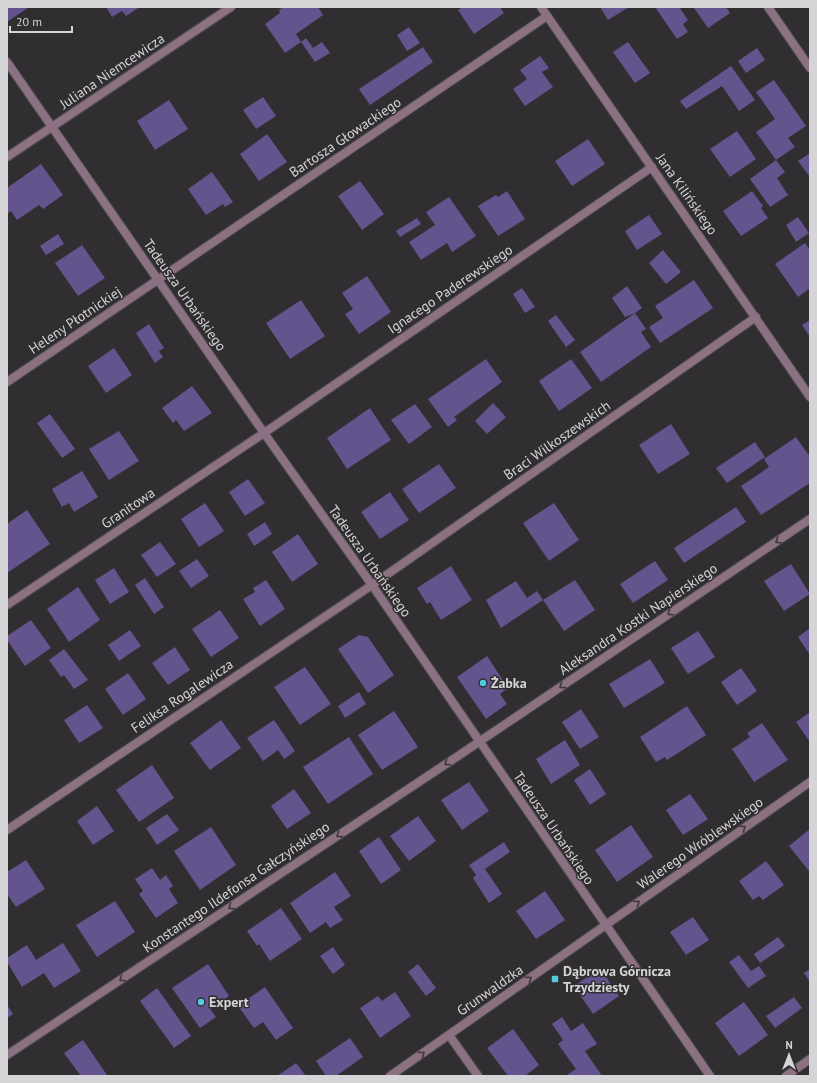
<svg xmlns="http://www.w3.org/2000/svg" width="817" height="1083" viewBox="0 0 817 1083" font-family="'PT Sans',sans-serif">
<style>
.building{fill:#63548e}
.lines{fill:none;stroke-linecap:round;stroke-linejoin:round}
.minor-casing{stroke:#4e4c4e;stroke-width:10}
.minor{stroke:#8b7182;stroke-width:8}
.oneway{stroke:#3e383c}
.poi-dot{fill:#53cbdb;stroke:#302e30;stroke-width:1.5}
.labels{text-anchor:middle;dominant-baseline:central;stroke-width:3;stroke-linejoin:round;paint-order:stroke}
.street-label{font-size:14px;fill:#d5d4d6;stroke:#302e30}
.poi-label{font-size:14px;font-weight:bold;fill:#d5d4d6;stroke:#302e30;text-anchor:start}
</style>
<rect width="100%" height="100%" fill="#302e30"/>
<!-- building -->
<g class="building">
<path d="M7 7H29L7 22Z"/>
<path d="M106 7H140L126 16 122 11 112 17Z"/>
<path d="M283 7H318L323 15 296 34 301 42 285 53 265 24 280 13 279 10Z"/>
<path d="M463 7H500L504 13 474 34 458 10Z"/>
<path d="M600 7H629L608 20Z"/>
<path d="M655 7H679L688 20 683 24 688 32 677 39Z"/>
<path d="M726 7 730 13 708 28 694 8Z"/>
<path d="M409 27 420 43 407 51 397 35Z"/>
<path d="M306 38 313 48 322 42 330 53 315 62 301 42Z"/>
<path d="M628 42 650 73 635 83 613 52Z"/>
<path d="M423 47 433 62 370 105 359 89Z"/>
<path d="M757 48 765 60 746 73 738 61Z"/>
<path d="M540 56 549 68 542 72 553 87 525 106 513 89 527 79 520 70Z"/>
<path d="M731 66 755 100 739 111 722 86 686 109 680 101Z"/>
<path d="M774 80 806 126 788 138 795 147 776 160 785 172 777 178 788 195 770 207 750 179 776 160 756 132 775 119 756 92Z"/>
<path d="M263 97 276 116 256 129 243 110Z"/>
<path d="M169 100 188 129 155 150 137 121Z"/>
<path d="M737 131 756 159 730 177 710 149Z"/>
<path d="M267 134 287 162 259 181 240 154Z"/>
<path d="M588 139 605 164 572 186 555 161Z"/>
<path d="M810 153V177L798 161Z"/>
<path d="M41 164 63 195 43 209 39 205 17 220 11 211 7 214V188Z"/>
<path d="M212 172 233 202 225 207 223 204 206 215 188 189Z"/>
<path d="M360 181 384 214 362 230 338 196Z"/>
<path d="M507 191 525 219 498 236 478 206 496 195 498 197Z"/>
<path d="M752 191 763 206 761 208 768 218 741 236 723 211Z"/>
<path d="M449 197 476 236 452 252 447 243 421 260 409 242 435 225 426 212Z"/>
<path d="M649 215 662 234 637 250 625 231Z"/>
<path d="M798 217 809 233 796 242 786 225Z"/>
<path d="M417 218 421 224 400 237 396 231Z"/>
<path d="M58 234 64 244 46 255 40 246Z"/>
<path d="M805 243 810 250V288L798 297 775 264Z"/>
<path d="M82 245 105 278 78 296 55 263Z"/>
<path d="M663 250 681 272 666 284 649 263Z"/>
<path d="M367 276 391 312 359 334 345 314 353 309 342 293Z"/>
<path d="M694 280 713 308 660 343 649 327 663 318 655 306Z"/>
<path d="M627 286 642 308 635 313 625 317 612 298Z"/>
<path d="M522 288 535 307 525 313 513 294Z"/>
<path d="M301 300 325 336 290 359 266 323Z"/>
<path d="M635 313 646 329 641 332 651 347 601 382 580 352Z"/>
<path d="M556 315 575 340 566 347 548 321Z"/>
<path d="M810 320V337L802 325Z"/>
<path d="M149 324 164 348 159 351 163 357 155 363 136 333Z"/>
<path d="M114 348 132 375 106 393 88 366Z"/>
<path d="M486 359 502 382 454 417 457 420 448 427 428 399Z"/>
<path d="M571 359 592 388 559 411 539 381Z"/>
<path d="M192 386 212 413 184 431 176 420 173 423 162 408Z"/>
<path d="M493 403 506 417 487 434 475 421Z"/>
<path d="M415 404 432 427 409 444 391 420Z"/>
<path d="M370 408 391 440 347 469 327 438Z"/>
<path d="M50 414 75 449 62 458 37 423Z"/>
<path d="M671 424 690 454 658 474 639 445Z"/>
<path d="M119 431 139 461 109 480 89 449Z"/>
<path d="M796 437 810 457V483L761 515 741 486 769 467 764 459Z"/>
<path d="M755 442 765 457 727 483 716 468Z"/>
<path d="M439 464 456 488 419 513 402 489Z"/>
<path d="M82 471 98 497 74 512 69 503 62 507 52 489Z"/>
<path d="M248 479 265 503 245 516 229 492Z"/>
<path d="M390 492 409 520 380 539 361 512Z"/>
<path d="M205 503 224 531 199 547 181 519Z"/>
<path d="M554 503 579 540 549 561 523 523Z"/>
<path d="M736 507 746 522 684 563 674 548Z"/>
<path d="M27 510 50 544 7 573V524Z"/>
<path d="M265 522 272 534 254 546 247 534Z"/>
<path d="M298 534 318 564 292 582 272 552Z"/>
<path d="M160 542 176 564 157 577 141 555Z"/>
<path d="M197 559 209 576 191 588 179 571Z"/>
<path d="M655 561 668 580 633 603 620 584Z"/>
<path d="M791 564 810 594 784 611 764 581Z"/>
<path d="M451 566 472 600 441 620 430 602 427 604 417 588Z"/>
<path d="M114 568 129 592 110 604 95 580Z"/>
<path d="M145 578 164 607 154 614 135 585Z"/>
<path d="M266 580 285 609 260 626 243 599 255 592 253 588Z"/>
<path d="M575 580 595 610 564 631 543 600Z"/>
<path d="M516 581 527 598 537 591 543 600 501 628 486 600Z"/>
<path d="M78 587 100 620 69 642 47 609Z"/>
<path d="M220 610 239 638 211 657 192 629Z"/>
<path d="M31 620 51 648 25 666 7 640V636Z"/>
<path d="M810 628V655L798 637Z"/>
<path d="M130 630 141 646 119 661 108 645Z"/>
<path d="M698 631 715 657 688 674 671 648Z"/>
<path d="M359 635 368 637 394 675 368 693 338 649Z"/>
<path d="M175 647 190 670 168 685 152 663Z"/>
<path d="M64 649 88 680 74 689 64 675 61 677 49 660Z"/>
<path d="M487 656 508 688 500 694 507 704 486 719 457 677Z"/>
<path d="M650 659 665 683 624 708 609 684Z"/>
<path d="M305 667 331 704 300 725 274 687Z"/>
<path d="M741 668 757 691 737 705 721 682Z"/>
<path d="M128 673 146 699 123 715 105 689Z"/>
<path d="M359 692 366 704 345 718 338 706Z"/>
<path d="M87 705 103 728 79 743 64 720Z"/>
<path d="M687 706 706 735 667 760 665 757 656 762 640 737Z"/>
<path d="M581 709 599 737 580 749 562 722Z"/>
<path d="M394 711 418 747 382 770 358 735Z"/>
<path d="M810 712V742L796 722Z"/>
<path d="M221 720 241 748 210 770 190 743Z"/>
<path d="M274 720 295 751 284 759 278 750 263 761 247 738Z"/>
<path d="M762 723 788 760 754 782 732 749 750 737 747 733Z"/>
<path d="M349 737 373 774 328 804 303 767Z"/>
<path d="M565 740 580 765 551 784 536 759Z"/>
<path d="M152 765 174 798 139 822 116 790Z"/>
<path d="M590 769 606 794 590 805 574 780Z"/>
<path d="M469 782 489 811 462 830 441 800Z"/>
<path d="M294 789 311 813 287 829 271 806Z"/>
<path d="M690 794 708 819 683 835 666 810Z"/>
<path d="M97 806 114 831 93 845 77 821Z"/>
<path d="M167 814 179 830 157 845 146 828Z"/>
<path d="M418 816 436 841 409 861 390 836Z"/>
<path d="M631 825 653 857 617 882 595 850Z"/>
<path d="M211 827 236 865 200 890 174 851Z"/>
<path d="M810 829V869L809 871 789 846Z"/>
<path d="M379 837 401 870 381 884 359 851Z"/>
<path d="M504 842 510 852 485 869 502 894 489 903 473 878 476 875 469 865Z"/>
<path d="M26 860 45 889 16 907 7 894V872Z"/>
<path d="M766 861 784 885 763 900 759 896 753 900 739 881Z"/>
<path d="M152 868 160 880 166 875 173 886 169 889 178 903 156 918 139 894 143 891 135 879Z"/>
<path d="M335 872 351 896 334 907 343 920 330 928 326 922 310 933 290 903Z"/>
<path d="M545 891 565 920 536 939 516 911Z"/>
<path d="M115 901 135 932 97 957 76 925Z"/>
<path d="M281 908 302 939 270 961 259 944 257 946 247 931Z"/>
<path d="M693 917 709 940 686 955 670 932Z"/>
<path d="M778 937 785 946 760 963 754 954Z"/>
<path d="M63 943 81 971 54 988 44 973 22 987 7 962V958L27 945 36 960Z"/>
<path d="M333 947 345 965 333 974 320 956Z"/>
<path d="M739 955 751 971 759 966 766 976 748 988 729 962Z"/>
<path d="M208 964 229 996 210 1009 216 1017 200 1028 172 988Z"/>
<path d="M418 964 436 988 426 996 408 972Z"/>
<path d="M600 968 619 996 593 1014 574 986Z"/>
<path d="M810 969V982L804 973Z"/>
<path d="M265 987 293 1028 276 1040 263 1022 254 1028 238 1006Z"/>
<path d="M157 988 191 1036 174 1048 140 1001Z"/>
<path d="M395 992 411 1016 380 1038 360 1008 378 996 382 1001Z"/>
<path d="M794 997 802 1008 775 1028 766 1016Z"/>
<path d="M744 1002 768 1035 739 1056 715 1023Z"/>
<path d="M7 1005 13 1014 7 1018Z"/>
<path d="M562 1017 571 1031 583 1023 597 1044 585 1051 602 1076H569L568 1074 576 1069 558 1044 563 1040 552 1024Z"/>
<path d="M513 1029 539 1065 525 1076H508L487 1048Z"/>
<path d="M350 1038 363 1057 336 1076H326L316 1061Z"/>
<path d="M83 1040 107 1075 106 1076H81L64 1053Z"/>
<path d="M296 1063 306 1076H277Z"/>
</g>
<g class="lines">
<!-- minor casing -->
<g class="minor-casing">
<g id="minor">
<path d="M541 7 810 397"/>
<path d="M768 7 810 68"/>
<path d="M7 62 264 433 372 585 710 1076"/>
<path d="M7 157 231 7"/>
<path d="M7 382 547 16"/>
<path d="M7 605 264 433 652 167"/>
<path d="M7 830 372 585 756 317"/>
<path d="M449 1035 478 1076"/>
<path d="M7 1055 455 758 810 519"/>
<path d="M390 1076 810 782"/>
<path d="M786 1076 810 1059"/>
</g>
</g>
<!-- minor -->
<use href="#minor" class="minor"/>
</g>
<!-- one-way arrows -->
<defs><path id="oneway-chevron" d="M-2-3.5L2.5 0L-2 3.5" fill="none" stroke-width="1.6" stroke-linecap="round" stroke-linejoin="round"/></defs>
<g class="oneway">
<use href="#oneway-chevron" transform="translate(778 541) rotate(146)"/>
<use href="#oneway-chevron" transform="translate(670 613) rotate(146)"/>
<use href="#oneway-chevron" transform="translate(562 686) rotate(146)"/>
<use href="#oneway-chevron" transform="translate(447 763) rotate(146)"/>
<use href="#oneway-chevron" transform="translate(743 828) rotate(-35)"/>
<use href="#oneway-chevron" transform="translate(339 835) rotate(146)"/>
<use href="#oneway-chevron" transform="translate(637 903) rotate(-35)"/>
<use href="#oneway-chevron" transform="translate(231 907) rotate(146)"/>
<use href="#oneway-chevron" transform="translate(122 979) rotate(146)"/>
<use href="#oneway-chevron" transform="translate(529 979) rotate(-35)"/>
<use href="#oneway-chevron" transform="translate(422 1054) rotate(-35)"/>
</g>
<!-- markers -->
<g class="poi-dot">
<circle cx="483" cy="683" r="4"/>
<rect x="551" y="975" width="8" height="8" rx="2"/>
<circle cx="201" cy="1002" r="4"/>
</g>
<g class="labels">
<!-- street labels -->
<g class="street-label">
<text transform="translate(112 71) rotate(-34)">Juliana Niemcewicza</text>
<text transform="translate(345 137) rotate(-34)">Bartosza Głowackiego</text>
<text transform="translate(687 194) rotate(55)">Jana Kilińskiego</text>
<text transform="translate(450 289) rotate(-34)">Ignacego Paderewskiego</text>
<text transform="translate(185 295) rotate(55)">Tadeusza Urbańskiego</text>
<text transform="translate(75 320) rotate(-34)">Heleny Płotnickiej</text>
<text transform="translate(557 440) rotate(-35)">Braci Wilkoszewskich</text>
<text transform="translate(128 508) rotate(-34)">Granitowa</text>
<text transform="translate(370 561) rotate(55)">Tadeusza Urbańskiego</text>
<text transform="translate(638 619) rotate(-34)">Aleksandra Kostki Napierskiego</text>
<text transform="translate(182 696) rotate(-34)">Feliksa Rogalewicza</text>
<text transform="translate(554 828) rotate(56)">Tadeusza Urbańskiego</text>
<text transform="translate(700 843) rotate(-35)">Walerego Wróblewskiego</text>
<text transform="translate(236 887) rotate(-34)">Konstantego Ildefonsa Gałczyńskiego</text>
<text transform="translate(490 990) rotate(-35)">Grunwaldzka</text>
</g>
<!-- poi labels -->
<g class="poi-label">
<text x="491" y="683">Żabka</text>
<text x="563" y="971">Dąbrowa Górnicza<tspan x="563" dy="16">Trzydziesty</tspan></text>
<text x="209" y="1002">Expert</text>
</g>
</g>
<!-- border -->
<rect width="817" height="1083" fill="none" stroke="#d5d4d6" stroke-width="16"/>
<!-- north arrow -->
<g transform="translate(789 1055)" stroke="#302e30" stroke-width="3" paint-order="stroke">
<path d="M0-3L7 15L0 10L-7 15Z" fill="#d5d4d6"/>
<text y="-6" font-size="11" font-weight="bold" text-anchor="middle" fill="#d5d4d6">N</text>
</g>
<!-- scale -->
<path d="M10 26v6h62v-6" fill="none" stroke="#d5d4d6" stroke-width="2"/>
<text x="16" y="26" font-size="12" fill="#d5d4d6" stroke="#302e30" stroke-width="3" paint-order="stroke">20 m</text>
</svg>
